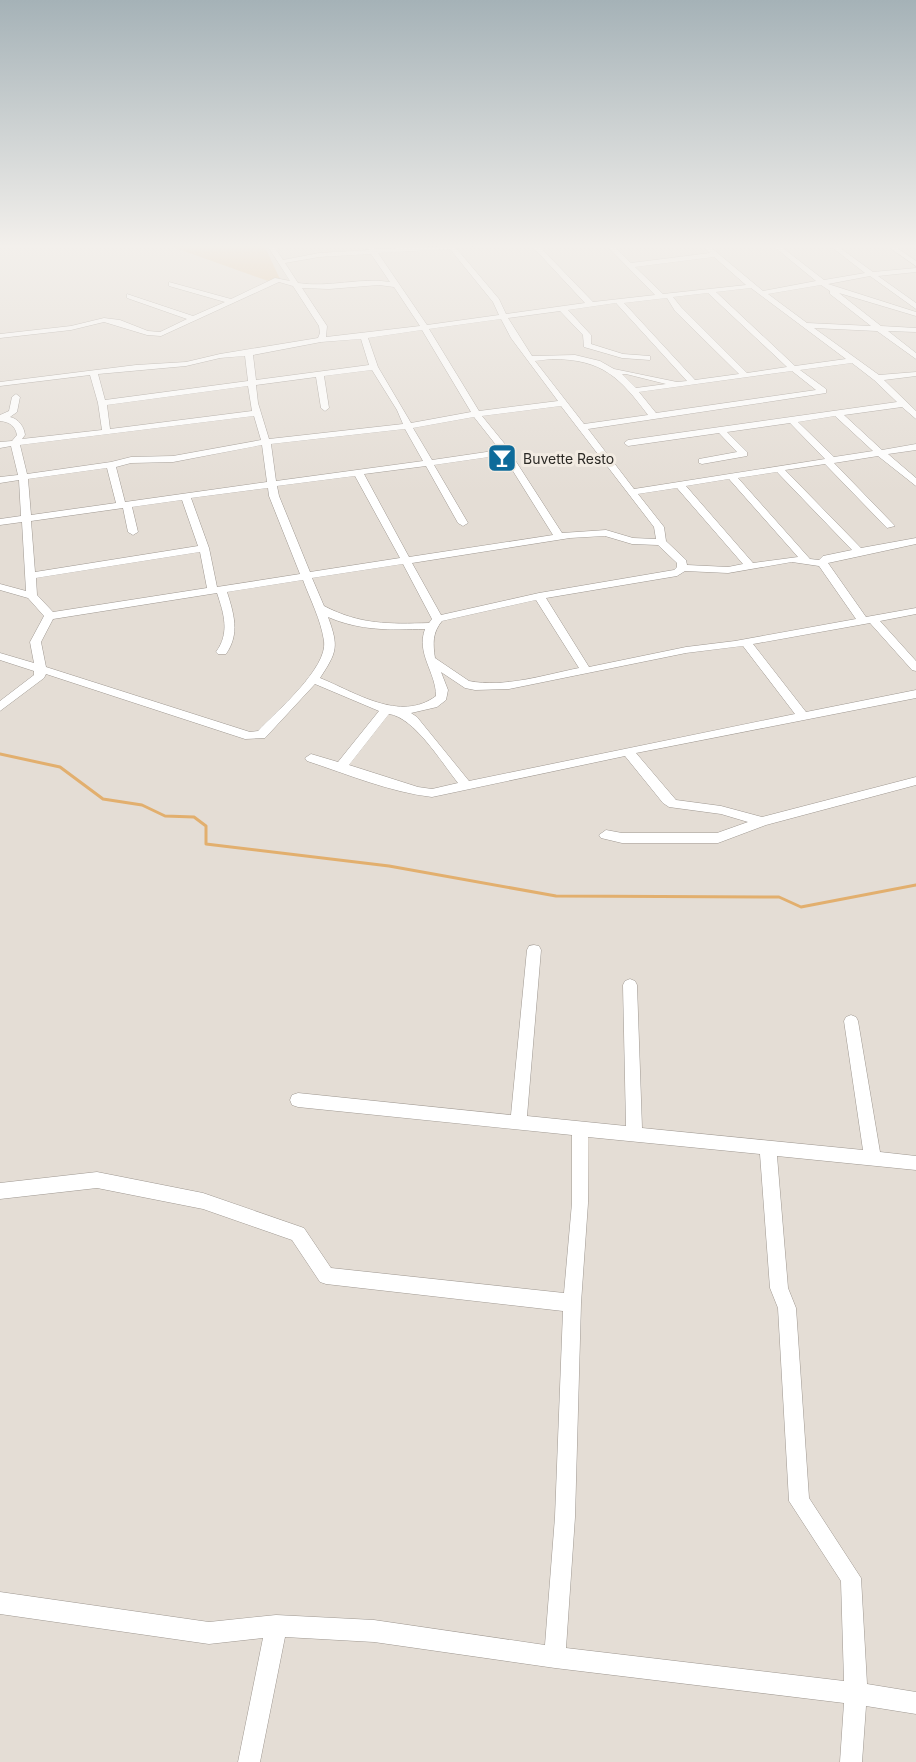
<svg xmlns="http://www.w3.org/2000/svg" width="916" height="1762" viewBox="0 0 916 1762" font-family="Inter,sans-serif">
<style>
.green{fill:#e4c298}
.lines{fill:none;stroke-linecap:round;stroke-linejoin:round}
.stream{stroke:#e2af6e;stroke-width:3}
.minor-casing{stroke:#9f9891;stroke-width:1}
.minor{fill:#fff;fill-rule:evenodd}
.labels{text-anchor:middle;dominant-baseline:central;stroke-width:6;stroke-linejoin:round;paint-order:stroke}
.far-poi-label{font-size:14px;fill:#2b2925;stroke:#f2ebe2;text-anchor:start}
</style>
<rect width="100%" height="100%" fill="#e4ddd5"/>
<!-- green -->
<path class="green" d="M167 245H264L280 279 268 281Z"/>
<g class="lines">
<!-- stream -->
<path class="stream" d="M0 754 60 767 103 799 142 805 165 816 194 817 206 826V844L389 866 556 896 779 897 801 907 916 885"/>
<!-- minor casing -->
<g class="minor-casing">
<g id="minor">
<path d="M267 245H273L283 260 319 253 369 250 366 245H372L375 249 481 245 456 248 499 299 506 314 585 303 531 245H538L593 302 655 295 606 245H613L631 263 710 253 701 245H708L763 291 816 281 772 245H779L824 280 865 273 829 245H836L873 272 916 268V272L878 276 916 303V309L870 276 828 284 916 312V316L839 293 881 326 916 328V332L888 331 916 353V359L877 331 814 328 879 375 916 372V376L884 380 916 411V419L902 407 844 415 882 450 916 444V450L888 454 916 478V486L878 456 834 463 895 526 887 528 825 464 785 470 861 548 916 538V544L828 563 866 617 916 608V614L880 621 916 661V671L912 670 870 623 753 644 806 712 916 690V698L636 753 676 800 721 806 762 817 916 777V785L766 825 718 843H622L601 838 599 835 606 830 622 833H717L748 822 721 814 669 807 663 803 625 756 432 797C389 792 347 774 307 761L305 758 311 754 338 762 379 711 315 684 265 738 245 739 46 674 44 678 0 711V701L34 675V671L0 660V653L34 663 30 642 44 616 28 598 0 590V584L26 591 22 522 0 525V519L21 516 19 480 0 483V477L18 475 11 446 0 448V442L12 441 17 435C15 425 9 422 0 421V415L9 411 12 397 16 394 20 397 17 412 10 417C19 419 24 427 25 435L22 439 102 430 98 403 90 375 0 386V382L136 365 186 362 220 354 318 338 320 333 319 326 293 286 279 282 161 336 147 335 104 322 71 330 0 338V334L71 326 104 318 120 320 148 331 160 332 187 319 127 298V294L193 316 225 302 169 286V282L231 299 275 278 290 281ZM450 249 493 302 499 315 427 325 378 253ZM371 254 390 282C360 277 329 288 298 283L285 263 319 257ZM714 257 746 285 663 294 635 267ZM379 285 394 287 420 326 326 337 327 326 302 288 329 289ZM821 285 830 291V294L871 326 807 323 768 294ZM751 288 846 359 795 366 716 292ZM708 293 787 367 747 373 681 307 673 297ZM667 298 675 311 739 374 695 380 624 303ZM616 303 687 381 677 382 614 369 600 361 575 355 532 356 508 318 560 311 583 335 584 347 622 358 650 360V356L623 354 591 344V335L568 310ZM501 319 511 338 558 401 479 411 429 329ZM422 330 471 412 411 423 378 367 368 338ZM361 339 369 365 256 380 253 355 321 342ZM245 356 248 381 105 400 98 374 186 366 220 358ZM552 359C603 359 620 378 648 415L584 424 535 361ZM852 363 874 380 897 402 628 440 624 443 628 446 719 433 737 452 699 459V463L702 464 747 456V452L727 432 790 423 825 459 634 489 588 429 826 393V389L800 370ZM372 370 397 410 403 424 269 439 258 403 256 385 316 377 321 408 325 411 329 408 324 376ZM792 371 816 390 656 413 639 392ZM622 374H626L666 384 636 388ZM248 386 252 411 110 429 107 405ZM561 406 654 527 656 539 633 538 606 530 562 533 504 443 482 416ZM254 416 261 440 173 456 131 457 111 462 27 474 20 445ZM835 416 873 451 834 457 798 422ZM474 417 500 450 432 460 413 428ZM405 429 423 461 276 481 271 444ZM262 445 267 482 125 502 116 467 131 463 173 462ZM503 455 553 535 409 557 364 474 426 466 458 523 463 526 468 523 434 465ZM107 468 116 503 31 515 28 479ZM777 472 852 550 823 556 819 560 810 559 738 478ZM355 476 400 558 310 572 279 496 277 486ZM729 479 798 557 753 563 686 486ZM268 488 269 496 300 574 217 587 209 548 191 498ZM677 488 743 564 728 567 687 565 686 560 666 541 664 527 638 494ZM182 500 198 546 35 572 31 521 123 508 128 532 133 535 138 532 132 507ZM605 536 632 544 658 545 677 563V567L674 570 539 593 441 615 412 563 570 538ZM200 552 207 588 53 612 37 595 36 578ZM792 562 819 566 856 619 735 641 686 647 589 667 546 598 677 576 685 571 728 573ZM403 564 432 619 429 623C389 624 361 625 324 606L312 578ZM303 580C310 599 321 620 324 641 328 668 276 712 258 731L250 732 46 667 41 642 53 619 217 593C224 614 230 633 216 652L218 654H226C240 634 234 614 227 592ZM536 600 579 668C544 675 504 688 469 681L435 658C433 644 432 633 442 621ZM328 617C360 631 391 630 425 629 416 654 436 672 436 696 400 723 355 692 320 678 337 652 339 647 328 617ZM743 646 795 714 469 781 417 717 411 713 437 707 446 700 448 690 441 672 465 688 475 690 509 689 686 653ZM389 714C414 717 442 763 458 783L432 789 418 787 349 765Z"/>
<path d="M886 245H893L916 261V266Z"/>
<path d="M534 945 539 946 541 950 527 1116 626 1126 623 985 625 981 630 979 635 981 637 985 642 1128 863 1150 844 1021 846 1017 851 1015 856 1017 858 1021 880 1152 916 1156V1170L777 1156 788 1288 796 1308 809 1498 861 1578 867 1684 916 1692V1714L866 1706 862 1762H840L844 1703 555 1668 374 1642 285 1637 260 1762H238L263 1638 209 1644 0 1614V1592L209 1622 276 1615 374 1620 545 1645 555 1517 563 1311 326 1284 320 1282 292 1240 203 1209 97 1188 0 1199V1183L97 1172 203 1193 304 1228 331 1268 564 1293 572 1203V1135L298 1107 292 1105 290 1100 292 1095 298 1093 511 1115 527 950 529 946ZM588 1137 760 1154 770 1288 778 1308 789 1501 841 1581 844 1681 566 1648 575 1517 581 1303 588 1203Z"/>
</g>
</g>
<!-- minor -->
<use href="#minor" class="minor"/>
</g>
<!-- sky -->
<linearGradient id="sky" x2="0" y2="1"><stop stop-color="#a5b2b7"/><stop offset="0.5" stop-color="#f3f0ec"/><stop offset="1" stop-color="#f3f0ec" stop-opacity="0"/></linearGradient>
<rect width="916" height="492" fill="url(#sky)"/>
<!-- icons -->
<defs>
<g id="bar-square" transform="scale(1.5)"><rect x="-9" y="-9" width="18" height="18" rx="4" fill="#0e6b9a" stroke="#f2ebe2"/><path d="M-6-5H6L.8 .8V4.5H3.5V6h-7V4.5H-.8V.8Z" fill="#fff"/></g>
</defs>
<g fill-rule="evenodd">
<use href="#bar-square" x="502" y="458"/>
</g>
<g class="labels">
<!-- far-poi labels -->
<g class="far-poi-label">
<text x="523" y="458">Buvette Resto</text>
</g>
</g>
</svg>
